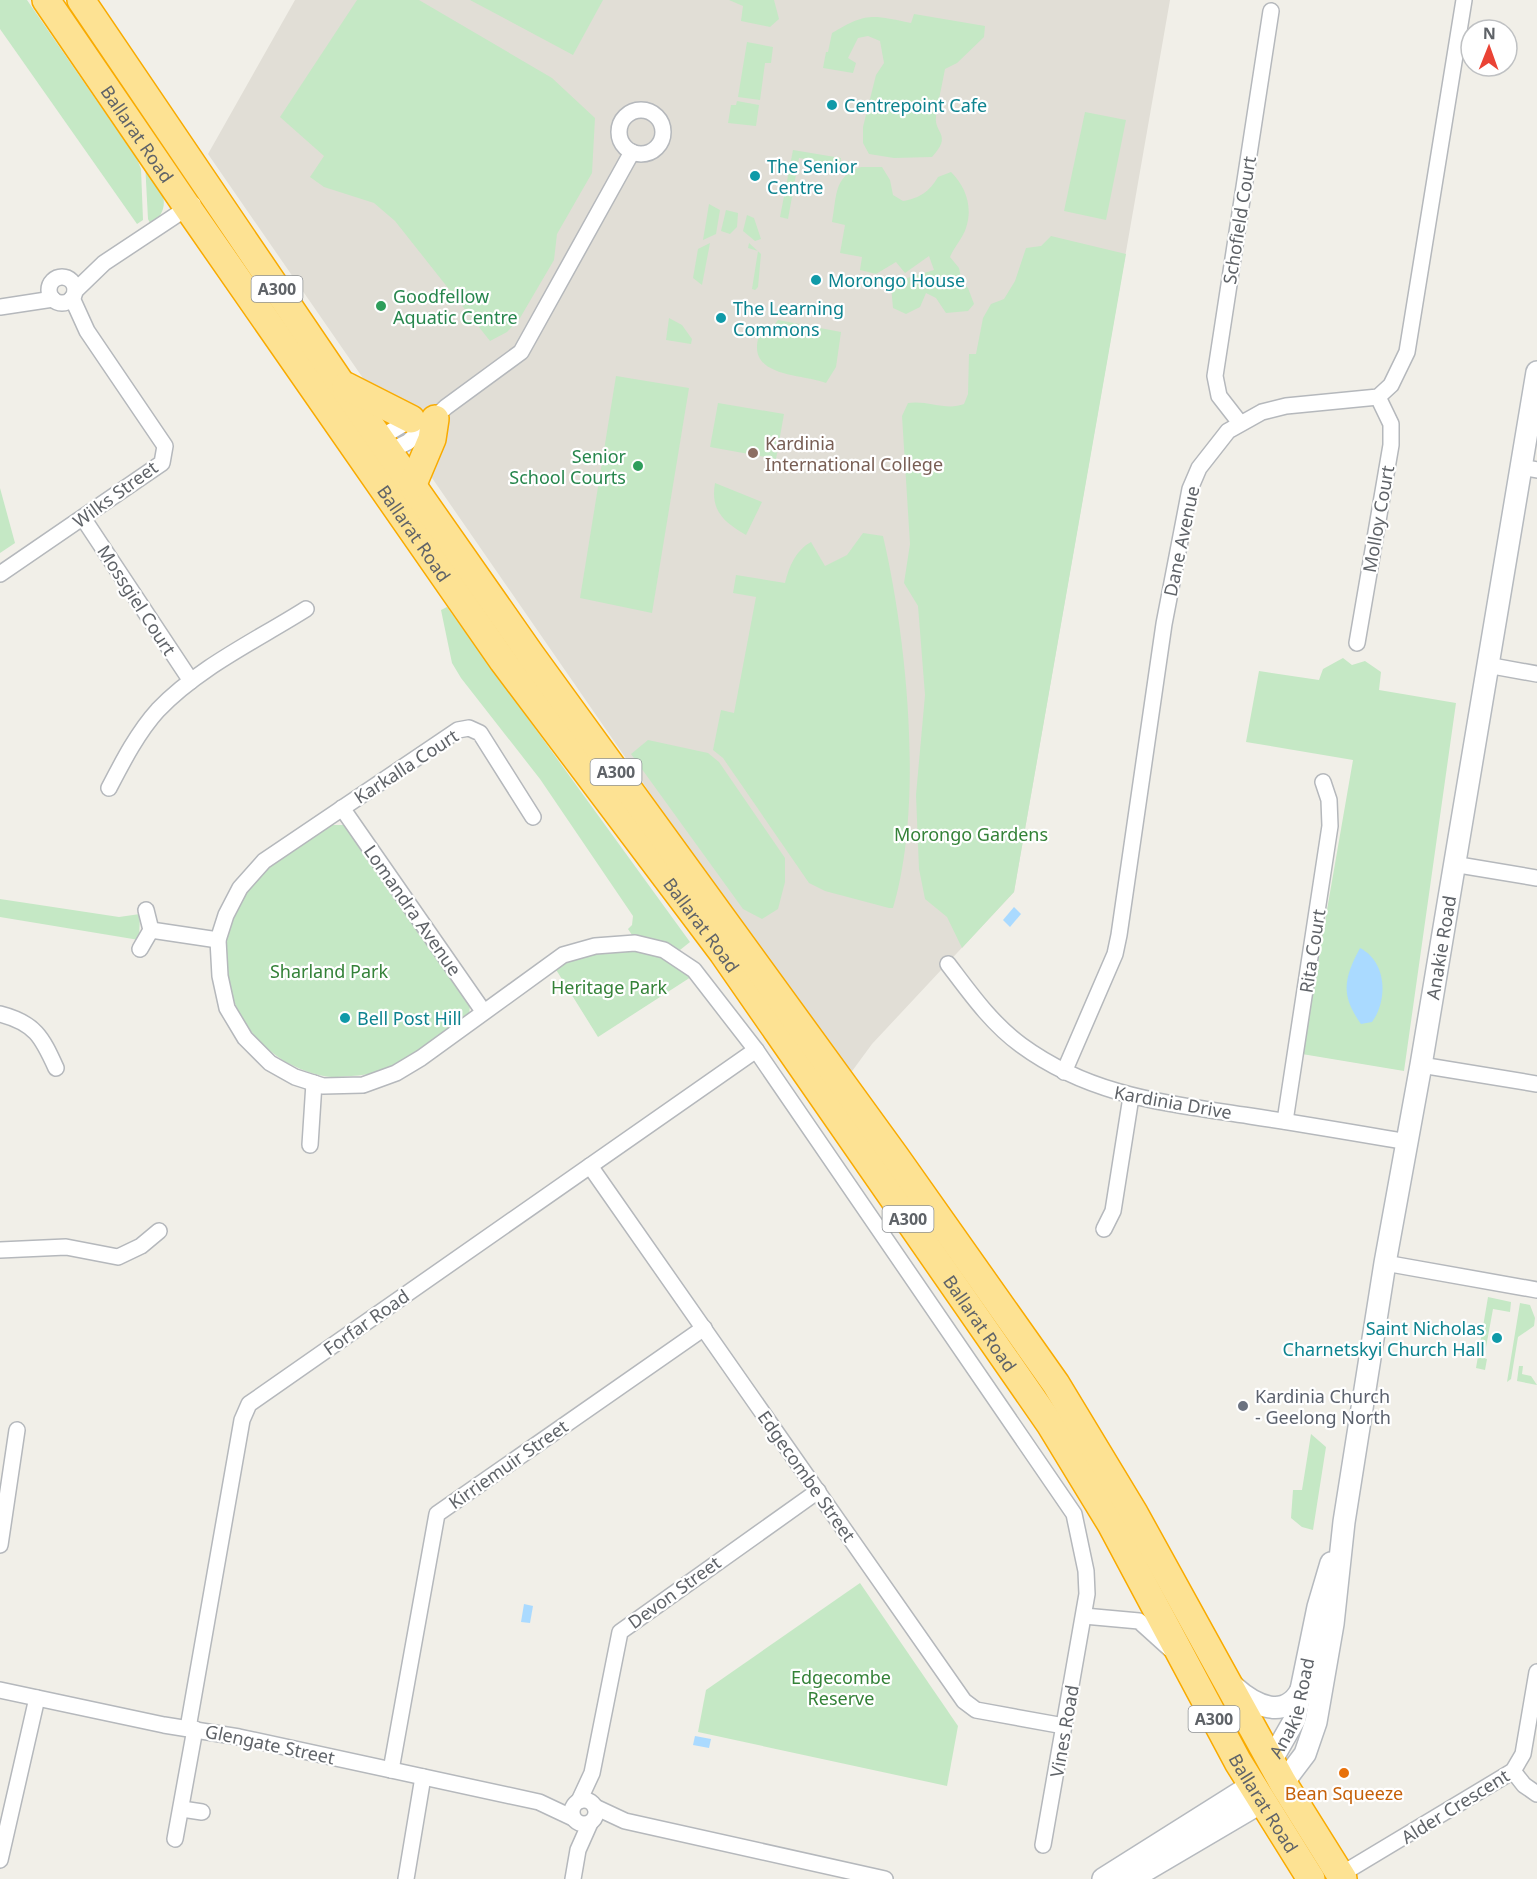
<svg xmlns="http://www.w3.org/2000/svg" width="1537" height="1879" viewBox="0 0 1537 1879" font-family="'Noto Sans',sans-serif">
<style>
.education{fill:#e1ded6}
.green{fill:#c5e8c5}
.water{fill:#aadaff}
.lines{fill:none;stroke-linecap:round;stroke-linejoin:round}
.street-casing{stroke:#b5b8bc;stroke-width:18}
.secondary-casing{stroke:#b6babf;stroke-width:24}
.highway-casing{stroke:#f9ab00;stroke-width:30}
.street{stroke:#fff;stroke-width:15}
.secondary{stroke:#fff;stroke-width:21}
.highway{stroke:#fde293;stroke-width:27}
.culture-dot{fill:#0f9aa8;stroke:#fff;stroke-width:2}
.leisure-dot{fill:#2e9e5b;stroke:#fff;stroke-width:2}
.education-dot{fill:#8d6e63;stroke:#fff;stroke-width:2}
.worship-dot{fill:#6b7280;stroke:#fff;stroke-width:2}
.food-dot{fill:#e8710a;stroke:#fff;stroke-width:2}
.labels{text-anchor:middle;dominant-baseline:central;stroke-width:4.5;stroke-linejoin:round;paint-order:stroke}
.shield{fill:#fff;stroke:#8f9295;stroke-width:1.5}
.shield-label{font-size:16px;font-weight:bold;fill:#5f6368}
.culture-label{font-size:18px;fill:#0d838f;stroke:#fff;text-anchor:start}
.street-label{font-size:18px;fill:#5f6368;stroke:#fff}
.leisure-label{font-size:18px;fill:#27864d;stroke:#fff;text-anchor:start}
.education-label{font-size:18px;fill:#785e54;stroke:#fff;text-anchor:start}
.park-label{font-size:18px;fill:#348238;stroke:#fff}
.worship-label{font-size:18px;fill:#5b616d;stroke:#fff;text-anchor:start}
.food-label{font-size:18px;fill:#c56008;stroke:#fff}
</style>
<rect width="100%" height="100%" fill="#f1efe8"/>
<!-- education -->
<path class="education" d="M295 0H1170L1014 892 872 1044 847 1078 208 154Z"/>
<!-- green -->
<g class="green">
<path d="M0 0H27L137 159 141 169 143 220 137 224 0 29Z"/>
<path d="M357 0H419L552 78 595 118 592 173 557 234 554 260 520 318 507 332 490 341 395 221 374 203 324 187 310 177 324 156 280 117Z"/>
<path d="M470 0H603L573 55Z"/>
<path d="M729 0H774L779 19 770 27 741 21 743 6Z"/>
<path d="M914 14 985 26 984 37 957 63 945 69C942 85 938 102 936 117 934 133 953 135 932 157L894 158 869 154 863 143V127L876 75 884 63 880 41 868 36 858 38 848 58 856 63 853 73 823 68 826 52H828L832 33C867 12 872 15 911 23Z"/>
<path d="M747 42 773 47 771 63H765L760 100 738 97Z"/>
<path d="M737 101 759 105 756 126 728 123 731 105H736Z"/>
<path d="M1085 112 1126 120 1106 220 1064 211Z"/>
<path d="M793 150 841 158 840 165 799 158 788 219 780 217Z"/>
<path d="M145 162C158 183 177 205 151 225L148 219Z"/>
<path d="M861 167H882L890 180 893 195 903 201C920 198 929 192 938 177L951 172C966 187 973 207 966 228 963 238 954 247 950 257L959 268 962 282 968 288 974 304 968 311 946 313 936 298 926 293 920 307 906 314 893 308 891 286 897 281 934 270 929 256 905 273 896 262 876 274 860 270 862 257 840 253 845 225 832 222C837 197 833 176 861 167Z"/>
<path d="M709 204 720 210 716 234 703 240Z"/>
<path d="M726 210 738 213 737 227 730 234 721 231Z"/>
<path d="M747 215 754 218 761 239 755 241 743 231Z"/>
<path d="M1051 236 1126 254 1014 892 962 948 947 917 925 899 919 869 916 795 925 695 918 606 904 583 910 544 902 416 908 403C928 400 946 411 964 404L968 394 969 354H976L983 318 991 304 1004 299 1015 281 1026 248 1041 246Z"/>
<path d="M710 243 702 285 693 278 698 249Z"/>
<path d="M749 243 761 254 758 287 755 290 752 289 758 251 748 248Z"/>
<path d="M669 318 682 325 692 339 691 344 666 340Z"/>
<path d="M778 320 841 332 836 367 826 383C800 373 741 378 761 330L773 327Z"/>
<path d="M616 376 689 388 652 613 580 598Z"/>
<path d="M718 403 784 414 776 459 710 447Z"/>
<path d="M715 483 762 502 746 535C724 522 710 511 715 483Z"/>
<path d="M0 488 15 543 0 553Z"/>
<path d="M863 533 883 536C907 639 924 805 893 908H889L825 891 809 883 723 758 713 750 721 710 734 713 756 597 733 593 736 575 785 583C789 566 796 550 811 542L825 566 847 555Z"/>
<path d="M447 607 690 942 680 950 652 939 632 935 628 929 632 925 633 916 540 779 461 678 452 663 441 610Z"/>
<path d="M1343 658 1352 665 1365 661 1381 672 1379 690 1456 703 1404 1071 1302 1054 1353 760 1246 742 1259 671 1319 680 1323 669Z"/>
<path d="M648 740 708 753 719 762 785 858V882L778 909 762 919 743 909 631 754Z"/>
<path d="M329 825H344L352 833 470 1005 469 1016 459 1024C439 1036 406 1062 386 1070 369 1075 348 1077 331 1077 315 1076 297 1068 284 1061 228 1027 204 945 247 890 267 863 302 845 329 825Z"/>
<path d="M0 899 119 917 140 914 139 940 0 917Z"/>
<path d="M637 950 672 961 691 977 598 1037 555 968C580 953 607 952 637 950Z"/>
<path d="M1488 1297 1511 1302 1510 1312 1493 1309 1484 1358 1487 1359 1485 1370 1476 1368Z"/>
<path d="M1520 1303 1530 1305 1535 1318 1534 1326 1518 1337 1511 1379 1507 1382Z"/>
<path d="M1519 1366H1523L1522 1374 1531 1376 1537 1385 1517 1381Z"/>
<path d="M1311 1434 1326 1447 1313 1530 1302 1527 1291 1518 1293 1490H1302Z"/>
<path d="M860 1583 958 1726 947 1786 698 1732 706 1690Z"/>
</g>
<!-- water -->
<g class="water">
<path d="M1014 907 1021 914 1010 927 1003 920Z"/>
<path d="M1360 948C1387 962 1388 1000 1372 1022L1361 1024C1340 995 1344 978 1360 948Z"/>
<path d="M524 1604 533 1606 530 1623 521 1622Z"/>
<path d="M695 1736 711 1739 709 1748 693 1745Z"/>
</g>
<g class="lines">
<!-- street casing -->
<g class="street-casing">
<g id="street">
<circle cx="641" cy="132" r="22"/>
<circle cx="62" cy="290" r="13"/>
<path d="M75 291 104 263 193 204"/>
<path d="M0 307 53 299"/>
<path d="M1240 423 1219 396 1215 376 1271 11"/>
<path d="M376 444 380 438 415 417"/>
<path d="M382 455 408 442 446 407 521 352 632 152"/>
<path d="M1521 467 1537 470"/>
<path d="M83 518 191 681"/>
<path d="M0 574 162 463 165 446 87 331 72 298"/>
<path d="M1357 643 1391 445V424L1378 397"/>
<path d="M1487 665 1537 674"/>
<path d="M109 788C123 761 138 732 158 710 199 667 257 640 306 609"/>
<path d="M342 808 483 1011"/>
<path d="M533 817 480 733 469 728 458 730 264 861 240 888 226 915 218 940 220 976 227 1008 245 1038 270 1063 295 1077 323 1086 363 1085 396 1073 421 1058 563 955 595 946 635 943 664 950 694 970 756 1050 1074 1514 1086 1571 1087 1594 1043 1845"/>
<path d="M1453 864 1537 878"/>
<path d="M151 930 218 940"/>
<path d="M140 949 151 930 146 910"/>
<path d="M948 964C970 993 991 1023 1021 1045 1092 1097 1167 1103 1250 1116 1303 1124 1355 1133 1408 1142"/>
<path d="M0 1014C35 1023 42 1037 56 1068"/>
<path d="M1421 1065 1537 1084"/>
<path d="M1064 1072 1115 954 1119 935 1164 624 1190 489 1199 468 1228 431 1262 412 1286 406 1378 397 1391 385 1407 352 1464 0"/>
<path d="M1285 1121 1330 826 1329 800 1323 782"/>
<path d="M310 1145 314 1083"/>
<path d="M590 1166 964 1701 976 1710 1064 1726"/>
<path d="M1104 1229 1113 1211 1131 1097"/>
<path d="M0 1250 66 1247 118 1257 141 1246 159 1231"/>
<path d="M1385 1263 1537 1290"/>
<path d="M0 1545 17 1430"/>
<path d="M1084 1616 1139 1621 1170 1649"/>
<path d="M0 1690 164 1725 239 1737 539 1802 573 1818"/>
<path d="M188 1728 242 1420 249 1404 756 1050"/>
<path d="M391 1770 437 1514 704 1328"/>
<path d="M1513 1771 1524 1785 1537 1794"/>
<circle cx="584" cy="1812" r="12"/>
<path d="M579 1801 592 1773 620 1632 818 1491"/>
<path d="M595 1807 625 1821 885 1879"/>
<path d="M182 1809 202 1812"/>
<path d="M175 1839 195 1729"/>
<path d="M0 1860 37 1698"/>
<path d="M1340 1875 1513 1771 1523 1754 1537 1672"/>
<path d="M406 1879 423 1777"/>
<path d="M573 1879 578 1850 590 1823"/>
</g>
</g>
<!-- secondary casing -->
<g class="secondary-casing">
<g id="secondary">
<path d="M1234 1687C1254 1705 1286 1722 1302 1688"/>
<path id="s1" d="M1271 1761 1295 1719 1318 1607 1331 1563"/>
<path id="s2" d="M1283 1783 1305 1754 1316 1722 1333 1624 1344 1522 1385 1263 1421 1065 1537 372"/>
<path d="M1103 1879 1252 1785"/>
<path d="M1131 1879 1262 1802"/>
</g>
</g>
<!-- highway casing -->
<g class="highway-casing">
<g id="highway">
<path id="s3" d="M46 0 188 208 503 661 723 953 1050 1424 1111 1524 1238 1762 1311 1879"/>
<path d="M81 0 342 385 531 655 895 1156 1056 1384 1134 1513 1283 1783 1343 1879"/>
<path d="M346 386 411 419"/>
<path d="M413 484 432 439 435 419"/>
</g>
</g>
<!-- street -->
<use href="#street" class="street"/>
<!-- secondary -->
<use href="#secondary" class="secondary"/>
<!-- highway -->
<use href="#highway" class="highway"/>
</g>
<!-- markers -->
<g class="culture-dot">
<circle cx="832" cy="105" r="6"/>
<circle cx="755" cy="176" r="6"/>
<circle cx="816" cy="280" r="6"/>
<circle cx="721" cy="318" r="6"/>
<circle cx="345" cy="1018" r="6"/>
<circle cx="1497" cy="1338" r="6"/>
</g>
<g class="leisure-dot">
<circle cx="381" cy="306" r="6"/>
<circle cx="638" cy="466" r="6"/>
</g>
<circle class="education-dot" cx="753" cy="453" r="6"/>
<circle class="worship-dot" cx="1243" cy="1406" r="6"/>
<circle class="food-dot" cx="1344" cy="1773" r="6"/>
<g class="labels">
<!-- shield labels -->
<g class="shield">
<rect x="251.5" y="276" width="51" height="26" rx="4.5"/>
<rect x="590.5" y="759" width="51" height="26" rx="4.5"/>
<rect x="882.5" y="1206" width="51" height="26" rx="4.5"/>
<rect x="1188.5" y="1706" width="51" height="26" rx="4.5"/>
</g>
<g class="shield-label">
<text x="277" y="289">A300</text>
<text x="616" y="772">A300</text>
<text x="908" y="1219">A300</text>
<text x="1214" y="1719">A300</text>
</g>
<!-- culture labels -->
<g class="culture-label">
<text x="844" y="105">Centrepoint Cafe</text>
<text x="767" y="166">The Senior<tspan x="767" dy="21">Centre</tspan></text>
<text x="828" y="280">Morongo House</text>
<text x="733" y="308">The Learning<tspan x="733" dy="21">Commons</tspan></text>
<text x="357" y="1018">Bell Post Hill</text>
<text x="1485" y="1328" text-anchor="end">Saint Nicholas<tspan x="1485" dy="21">Charnetskyi Church Hall</tspan></text>
</g>
<!-- street labels -->
<g class="street-label">
<text stroke="none"><textPath href="#s3" startOffset="162">Ballarat Road</textPath></text>
<text transform="translate(1239 220) rotate(-81)">Schofield Court</text>
<text transform="translate(115 494) rotate(-36)">Wilks Street</text>
<text transform="translate(1378 519) rotate(-80)">Molloy Court</text>
<text stroke="none"><textPath href="#s3" startOffset="648">Ballarat Road</textPath></text>
<text transform="translate(1181 541) rotate(-78)">Dane Avenue</text>
<text transform="translate(137 600) rotate(57)">Mossgiel Court</text>
<text transform="translate(406 766) rotate(-33)">Karkalla Court</text>
<text transform="translate(413 910) rotate(55)">Lomandra Avenue</text>
<text stroke="none"><textPath href="#s3" startOffset="1134">Ballarat Road</textPath></text>
<text stroke="none"><textPath href="#s2" startOffset="855">Anakie Road</textPath></text>
<text transform="translate(1312 951) rotate(-81)">Rita Court</text>
<text transform="translate(1173 1102) rotate(10)">Kardinia Drive</text>
<text transform="translate(366 1322) rotate(-35)">Forfar Road</text>
<text stroke="none"><textPath href="#s3" startOffset="1620">Ballarat Road</textPath></text>
<text transform="translate(508 1464) rotate(-35)">Kirriemuir Street</text>
<text transform="translate(807 1476) rotate(55)">Edgecombe Street</text>
<text transform="translate(674 1592) rotate(-36)">Devon Street</text>
<text stroke="none"><textPath href="#s1" startOffset="58">Anakie Road</textPath></text>
<text transform="translate(1064 1731) rotate(-80)">Vines Road</text>
<text transform="translate(270 1744) rotate(12)">Glengate Street</text>
<text stroke="none"><textPath href="#s3" startOffset="2178">Ballarat Road</textPath></text>
<text transform="translate(1455 1806) rotate(-32)">Alder Crescent</text>
</g>
<!-- leisure labels -->
<g class="leisure-label">
<text x="393" y="296">Goodfellow<tspan x="393" dy="21">Aquatic Centre</tspan></text>
<text x="626" y="456" text-anchor="end">Senior<tspan x="626" dy="21">School Courts</tspan></text>
</g>
<!-- education labels -->
<g class="education-label">
<text x="765" y="443">Kardinia<tspan x="765" dy="21">International College</tspan></text>
</g>
<!-- park labels -->
<g class="park-label">
<text x="971" y="834">Morongo Gardens</text>
<text x="329" y="971">Sharland Park</text>
<text x="609" y="987">Heritage Park</text>
<text x="841" y="1677">Edgecombe<tspan x="841" dy="21">Reserve</tspan></text>
</g>
<!-- worship labels -->
<g class="worship-label">
<text x="1255" y="1396">Kardinia Church<tspan x="1255" dy="21">- Geelong North</tspan></text>
</g>
<!-- food labels -->
<g class="food-label">
<text x="1344" y="1793">Bean Squeeze</text>
</g>
</g>
<!-- north arrow -->
<g transform="translate(1489 48) rotate(1)"><circle r="28" fill="#ffffff" stroke="#bfc1c3" stroke-width="1.5"/>
<path d="M0-4.5L10 22L0 15L-10 22Z" fill="#ea4335"/>
<text y="-9" font-size="16" font-weight="bold" text-anchor="middle" fill="#5f6368">N</text>
</g>
</svg>
